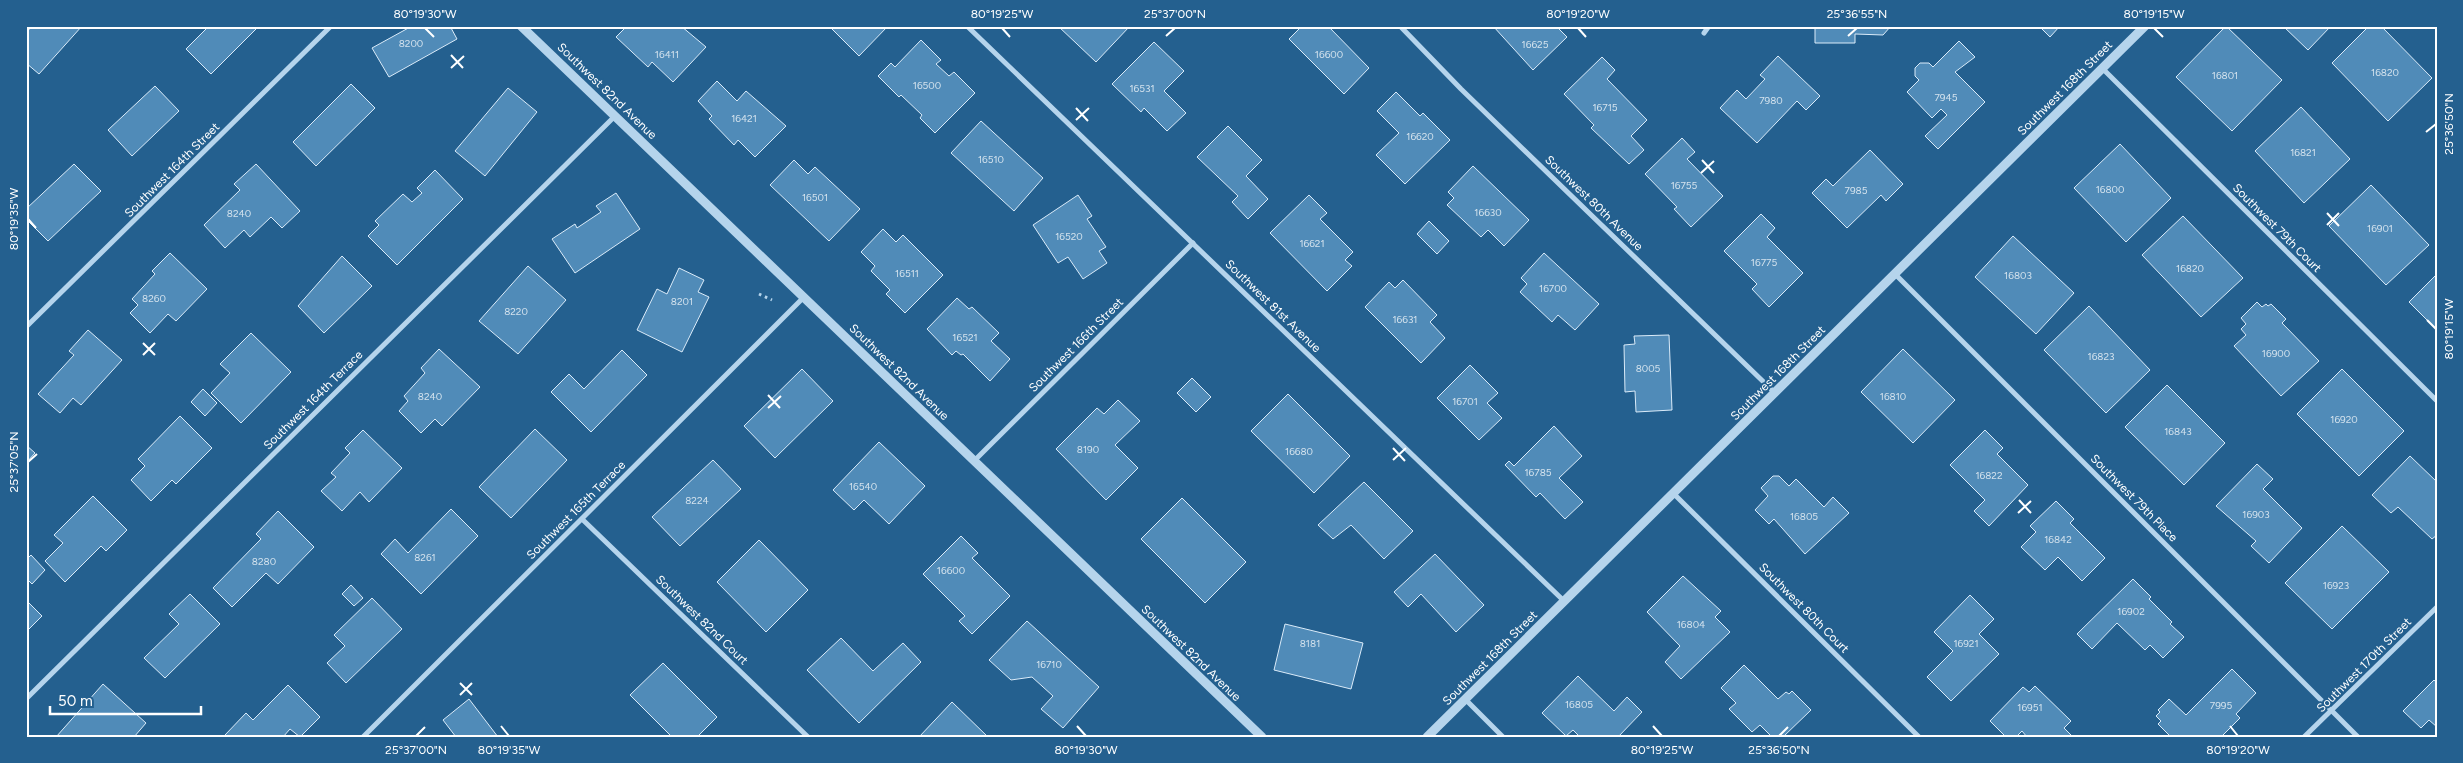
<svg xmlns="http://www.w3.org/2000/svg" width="2463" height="763" viewBox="0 0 2463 763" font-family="Figtree,sans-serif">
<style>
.building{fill:#508bb8;stroke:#daebf9}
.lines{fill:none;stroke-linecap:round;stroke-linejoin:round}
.path{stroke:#b5d4ec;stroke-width:3;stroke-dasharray:2.5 4;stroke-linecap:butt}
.minor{stroke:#b5d4ec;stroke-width:5}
.tertiary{stroke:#b5d4ec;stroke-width:9}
.ticks{fill:none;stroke:#fff;stroke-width:2}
.labels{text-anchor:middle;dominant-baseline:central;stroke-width:4;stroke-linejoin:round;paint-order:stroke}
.number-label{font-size:10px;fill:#d3e2ed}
.street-label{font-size:12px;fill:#fff;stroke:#24608f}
.neatline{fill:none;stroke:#fff;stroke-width:2}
.ticks-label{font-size:12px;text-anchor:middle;fill:#fff}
</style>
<rect width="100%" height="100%" fill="#24608f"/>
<!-- building -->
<g class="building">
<path d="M32 26H82L39 74 26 63V33Z"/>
<path d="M209 26H259L211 74 186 49Z"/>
<path d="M412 26H450L457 39 389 77 372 48Z"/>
<path d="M627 26H681L706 47 673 82 652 62 648 67 616 37Z"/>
<path d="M829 26H888L859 56Z"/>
<path d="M1058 26H1130L1096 62Z"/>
<path d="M1302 26H1328L1369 68 1344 94 1289 39Z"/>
<path d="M1493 26H1556L1567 37 1533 70Z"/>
<path d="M1815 26H1891L1883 35 1855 34V43H1815Z"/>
<path d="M2039 26H2060L2050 37Z"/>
<path d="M2226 26 2282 80 2232 131 2176 77Z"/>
<path d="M2283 26H2331L2308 50Z"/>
<path d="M2369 26H2381L2432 78 2388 121 2332 63Z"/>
<path d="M921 40 941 60 936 64 949 76 954 72 975 93 935 133 920 118 922 115 901 95 899 97 878 76 891 63 895 67Z"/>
<path d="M1959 41 1975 57 1955 72 1985 102 1938 149 1925 136 1947 115 1941 109 1932 118 1907 92 1919 80 1915 76V68L1920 63H1929L1933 67Z"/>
<path d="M1154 42 1184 71 1164 91 1186 113 1167 131 1144 108 1141 112 1112 84Z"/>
<path d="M1778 56 1820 96 1806 110 1797 101 1757 143 1720 108 1737 90 1746 99 1765 79 1760 75Z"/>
<path d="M1602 57 1615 70 1607 79 1647 120 1631 136 1644 150 1629 164 1591 128 1594 125 1564 94Z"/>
<path d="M717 81 737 101 746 91 786 126 755 157 738 140 734 145 709 119 712 116 698 101Z"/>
<path d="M351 84 375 108 316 166 293 142Z"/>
<path d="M155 86 179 111 132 156 108 130Z"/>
<path d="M508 88 537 112 485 176 455 151Z"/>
<path d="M1396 92 1420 116 1423 113 1450 140 1405 184 1376 155 1399 133 1377 111Z"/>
<path d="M2301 107 2350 159 2304 203 2255 151Z"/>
<path d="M981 121 1043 178 1014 211 951 153Z"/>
<path d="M1228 126 1262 160 1246 176 1268 199 1248 219 1232 202 1238 196 1197 157Z"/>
<path d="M1682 138 1695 152 1687 159 1723 196 1691 227 1674 209 1677 207 1645 174Z"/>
<path d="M2120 144 2171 198 2126 242 2074 188Z"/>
<path d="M1870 150 1903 184 1886 201 1881 195 1847 228 1812 193 1826 179 1833 186Z"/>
<path d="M794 160 808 174 815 167 860 209 829 241 770 185Z"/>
<path d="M74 164 101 191 48 241 26 219V209Z"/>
<path d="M256 164 300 211 282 228 271 217 250 237 244 230 225 248 204 225 240 190 234 184Z"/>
<path d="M1473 166 1529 220 1504 246 1488 230 1481 237 1447 205 1454 198 1448 192Z"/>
<path d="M435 170 463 199 397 265 368 236 379 225 375 221 403 194 412 202 422 193 417 188Z"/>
<path d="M2371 185 2429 245 2386 285 2329 226Z"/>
<path d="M616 193 640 229 575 273 552 239 575 224 577 228 601 212 596 206Z"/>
<path d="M1078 195 1092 216 1087 219 1106 247 1099 251 1107 263 1083 279 1068 257 1058 263 1033 225Z"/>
<path d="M1309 195 1327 213 1320 219 1353 252 1345 260 1352 266 1327 291 1270 233Z"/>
<path d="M1761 214 1775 228 1767 237 1803 273 1769 307 1752 289 1757 284 1724 251Z"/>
<path d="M2183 216 2243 278 2201 317 2142 255Z"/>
<path d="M1429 221 1449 241 1437 254 1417 234Z"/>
<path d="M883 229 896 242 903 235 943 275 905 313 886 294 890 290 871 271 875 266 861 252Z"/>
<path d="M2013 236 2074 293 2036 334 1975 277Z"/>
<path d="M170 253 207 289 176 321 168 314 150 333 130 313 138 305 132 299 155 274 152 271Z"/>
<path d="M1544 253 1599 304 1575 330 1558 315 1552 322 1520 292 1527 284 1521 278Z"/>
<path d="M342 256 372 286 324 333 298 306Z"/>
<path d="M528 266 566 300 518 354 479 321Z"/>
<path d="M679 268 704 280 698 292 709 297 682 352 637 330 657 289 667 294Z"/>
<path d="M2437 274V330L2409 302Z"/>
<path d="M1403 280 1437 315 1430 322 1445 338 1421 363 1365 307 1389 282 1395 288Z"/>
<path d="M957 298 969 309 972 307 999 333 991 341 1010 359 990 381 963 354 961 355 956 351 952 355 927 329Z"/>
<path d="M2257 302 2262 307 2266 304 2268 306 2271 304 2286 319 2282 323 2319 361 2281 396 2234 346 2246 335 2241 329 2246 324 2241 318Z"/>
<path d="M2089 306 2150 370 2106 413 2044 350Z"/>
<path d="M88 330 122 360 81 405 73 398 60 413 38 394 74 355 69 351Z"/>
<path d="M251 333 291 372 241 423 211 393 230 373 220 364Z"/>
<path d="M1669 335 1672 410 1636 412 1635 391 1625 392 1624 345 1635 344 1634 336Z"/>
<path d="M439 349 480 387 442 426 435 419 421 433 399 411 408 401 404 396 425 373 421 368Z"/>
<path d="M1903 349 1955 400 1913 443 1861 392Z"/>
<path d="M622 350 647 375 591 432 551 392 569 374 584 389Z"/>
<path d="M1470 365 1498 393 1487 403 1502 418 1479 440 1437 398Z"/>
<path d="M802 369 833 401 775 458 744 426Z"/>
<path d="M2342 369 2404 431 2359 476 2297 414Z"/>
<path d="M1192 378 1211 397 1196 412 1177 393Z"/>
<path d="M2167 385 2225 443 2184 485 2125 427Z"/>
<path d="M203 389 217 403 205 416 191 402Z"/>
<path d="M1288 394 1350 456 1314 493 1251 431Z"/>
<path d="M1118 400 1140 421 1115 445 1138 468 1106 500 1056 449 1097 408 1104 414Z"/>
<path d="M180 416 212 448 176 484 172 480 151 501 131 480 145 466 138 459Z"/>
<path d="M1554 426 1582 456 1559 478 1583 502 1565 519 1540 493 1536 497 1505 465 1509 461 1514 466Z"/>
<path d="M535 429 567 460 511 518 479 487Z"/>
<path d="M363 430 402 468 369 502 360 492 342 511 321 491 336 477 331 473 350 453 345 448Z"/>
<path d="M1985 430 2003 448 1997 454 2028 485 1989 526 1974 511 1985 500 1950 465Z"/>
<path d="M879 442 925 486 889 524 864 500 854 510 833 490Z"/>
<path d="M26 445 35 453 26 463Z"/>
<path d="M2410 456 2437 482V535L2432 539 2398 507 2391 513 2372 495Z"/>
<path d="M713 460 741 489 680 546 652 517Z"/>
<path d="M2257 464 2273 479 2263 489 2302 528 2269 563 2251 546 2256 541 2216 506Z"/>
<path d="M1773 476H1779L1789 486 1796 479 1824 507 1833 497 1849 513 1805 554 1774 519 1769 524 1755 510 1768 496 1761 488Z"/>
<path d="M1364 482 1413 531 1384 559 1351 525 1333 539 1318 525Z"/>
<path d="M93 496 127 530 106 551 101 546 65 582 45 561 63 543 54 535Z"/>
<path d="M1182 498 1246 562 1205 603 1141 539Z"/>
<path d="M2056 501 2074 519 2070 523 2105 558 2082 581 2058 557 2045 570 2021 547 2036 532 2030 526Z"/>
<path d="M451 509 478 536 421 594 381 554 395 539 408 553Z"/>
<path d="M278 511 314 547 278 584 266 573 232 607 213 588 261 539 256 534Z"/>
<path d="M2342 526 2389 572 2332 629 2285 583Z"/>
<path d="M961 536 978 553 972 558 1010 596 972 634 959 621 965 616 923 574Z"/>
<path d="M759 540 808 590 766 632 717 582Z"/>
<path d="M1435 554 1484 605 1456 632 1421 594 1408 607 1394 592Z"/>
<path d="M31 555 45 570 32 584 26 578V560Z"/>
<path d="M1683 576 1721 611 1715 617 1730 632 1681 679 1665 662 1680 646 1647 612Z"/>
<path d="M2133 579 2151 597 2149 599 2172 622 2170 624 2184 637 2163 658 2150 645 2145 650 2117 623 2092 649 2077 634Z"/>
<path d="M351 585 363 598 354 606 342 594Z"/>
<path d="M190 594 220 624 165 678 144 658 179 624 169 614Z"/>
<path d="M1970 595 1994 619 1979 634 1999 654 1951 701 1927 677 1953 651 1934 632Z"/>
<path d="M372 598 402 629 346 683 327 663 345 646 334 635Z"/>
<path d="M26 600 42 616 26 632Z"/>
<path d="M1027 621 1099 687 1063 728 1041 709 1053 696 1032 677 1011 680 989 660Z"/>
<path d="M1285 624 1363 643 1351 689 1274 670Z"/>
<path d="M841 638 873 671 903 643 921 662 859 723 807 670Z"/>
<path d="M663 663 717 717 697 737H672L630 695Z"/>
<path d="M1744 665 1778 699 1786 692 1789 694 1792 691 1811 710 1783 737H1772L1760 725 1752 732 1729 709 1736 703 1721 688Z"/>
<path d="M2232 669 2256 693 2236 714 2240 718 2223 735 2225 737H2171L2158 724 2161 721 2156 716 2160 712 2158 710 2169 699 2186 715Z"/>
<path d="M1578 676 1614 711 1627 697 1642 712 1618 737H1580L1573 730 1566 736 1542 713Z"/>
<path d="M2434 680 2437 683V727L2429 720 2421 728 2403 711Z"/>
<path d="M103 684 146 723 134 737H56Z"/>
<path d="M288 685 320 717 300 737 290 729 283 737H227L225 735 246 713 253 720Z"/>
<path d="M2035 686 2071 721 2064 728 2073 737H2027L2022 731 2016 737H2006L1990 721 2023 687 2029 692Z"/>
<path d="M469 699 498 737H456L443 720Z"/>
<path d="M952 702 988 737H919Z"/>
</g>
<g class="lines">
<!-- path -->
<path class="path" d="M759 294 772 300"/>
<!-- minor -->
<g class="minor">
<path d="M967 26 1564 601"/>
<path d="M1400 26 1461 89 1775 393"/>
<path d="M1704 33 1709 26"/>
<path d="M2102 68 2437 401"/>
<path d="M1895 274 2358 737"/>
<path d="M26 327 331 26"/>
<path d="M974 461 1193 243"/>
<path d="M1674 494 1919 737"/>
<path d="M582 519 808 737"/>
<path d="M26 699 615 116"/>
<path d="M1465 699 1503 737"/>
<path d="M363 737 803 298"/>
<path d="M2304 737 2437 607"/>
</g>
<!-- tertiary -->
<g class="tertiary">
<path d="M521 26 1262 737"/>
<path d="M1427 737 2145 26"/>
</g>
</g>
<!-- ticks -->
<path class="ticks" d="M425 28 434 37M1002 28 1010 37M1578 28 1586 37M2154 28 2163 37M1166 36 1175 28M1848 36 1857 28M451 55 463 68M451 68 464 56M1076 108 1088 121M1076 120 1089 108M2426 132 2436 124M1702 160 1714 173M1701 173 1714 161M2327 213 2339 226M28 219 36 228M2327 225 2339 213M2427 320 2436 329M143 343 155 355M143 355 155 343M768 395 780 408M768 408 781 396M1393 448 1405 461M1393 460 1406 448M28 462 37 454M2019 500 2031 513M2018 513 2031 501M460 683 472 695M460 695 472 683M501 726 509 736M1077 726 1086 736M1653 726 1662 736M2230 726 2238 736M416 736 425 727M1779 736 1788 727"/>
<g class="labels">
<!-- number labels -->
<g class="number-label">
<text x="411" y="43">8200</text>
<text x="1535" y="44">16625</text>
<text x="667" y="54">16411</text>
<text x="1329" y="54">16600</text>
<text x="2385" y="72">16820</text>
<text x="2225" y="75">16801</text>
<text x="927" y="85">16500</text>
<text x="1142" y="88">16531</text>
<text x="1946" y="97">7945</text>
<text x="1771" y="100">7980</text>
<text x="1605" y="107">16715</text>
<text x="744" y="118">16421</text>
<text x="1420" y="136">16620</text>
<text x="2303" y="152">16821</text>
<text x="991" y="159">16510</text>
<text x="1684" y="185">16755</text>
<text x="2110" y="189">16800</text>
<text x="1856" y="190">7985</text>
<text x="815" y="197">16501</text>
<text x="1488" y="212">16630</text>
<text x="239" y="213">8240</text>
<text x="2380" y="228">16901</text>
<text x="1069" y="236">16520</text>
<text x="1312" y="243">16621</text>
<text x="1764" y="262">16775</text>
<text x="2190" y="268">16820</text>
<text x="907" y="273">16511</text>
<text x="2018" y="275">16803</text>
<text x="1553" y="288">16700</text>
<text x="154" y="298">8260</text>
<text x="682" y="301">8201</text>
<text x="516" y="311">8220</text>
<text x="1405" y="319">16631</text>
<text x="965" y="337">16521</text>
<text x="2276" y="353">16900</text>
<text x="2101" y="356">16823</text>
<text x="1648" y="368">8005</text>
<text x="430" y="396">8240</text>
<text x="1893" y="396">16810</text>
<text x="1465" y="401">16701</text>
<text x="2344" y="419">16920</text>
<text x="2178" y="431">16843</text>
<text x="1088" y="449">8190</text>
<text x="1299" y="451">16680</text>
<text x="1538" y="472">16785</text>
<text x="1989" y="475">16822</text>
<text x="863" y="486">16540</text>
<text x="697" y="500">8224</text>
<text x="2256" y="514">16903</text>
<text x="1804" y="516">16805</text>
<text x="2058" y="539">16842</text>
<text x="425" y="557">8261</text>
<text x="264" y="561">8280</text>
<text x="951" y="570">16600</text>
<text x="2336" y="585">16923</text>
<text x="2131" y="611">16902</text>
<text x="1691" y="624">16804</text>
<text x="1310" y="643">8181</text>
<text x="1966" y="643">16921</text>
<text x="1049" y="664">16710</text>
<text x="1579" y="704">16805</text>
<text x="2221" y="705">7995</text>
<text x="2030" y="707">16951</text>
</g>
<!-- street labels -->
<g class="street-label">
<text transform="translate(2065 88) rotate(-45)">Southwest 168th Street</text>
<text transform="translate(607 91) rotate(44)">Southwest 82nd Avenue</text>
<text transform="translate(172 170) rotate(-45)">Southwest 164th Street</text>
<text transform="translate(1594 203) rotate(44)">Southwest 80th Avenue</text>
<text transform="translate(2277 228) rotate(45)">Southwest 79th Court</text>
<text transform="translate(1273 306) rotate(44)">Southwest 81st Avenue</text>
<text transform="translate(1076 345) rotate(-45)">Southwest 166th Street</text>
<text transform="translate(899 372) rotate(44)">Southwest 82nd Avenue</text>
<text transform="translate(1778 373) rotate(-45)">Southwest 168th Street</text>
<text transform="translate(313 400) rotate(-45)">Southwest 164th Terrace</text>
<text transform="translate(2134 498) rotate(45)">Southwest 79th Place</text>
<text transform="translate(576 510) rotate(-45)">Southwest 165th Terrace</text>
<text transform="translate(1804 608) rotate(45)">Southwest 80th Court</text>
<text transform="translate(702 620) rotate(44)">Southwest 82nd Court</text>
<text transform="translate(1191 653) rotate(44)">Southwest 82nd Avenue</text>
<text transform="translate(1490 658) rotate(-45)">Southwest 168th Street</text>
<text transform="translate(2364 665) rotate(-45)">Southwest 170th Street</text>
</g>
</g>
<!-- border -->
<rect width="2463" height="763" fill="none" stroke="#24608f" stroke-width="55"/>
<!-- scale -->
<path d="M50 706v8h151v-8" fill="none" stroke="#ffffff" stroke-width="2.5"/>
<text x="58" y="706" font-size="15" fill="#ffffff" stroke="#24608f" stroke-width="4" paint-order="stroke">50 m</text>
<rect x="28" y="28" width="2408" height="708" class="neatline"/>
<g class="ticks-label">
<text x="425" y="18">80°19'30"W</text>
<text x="1002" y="18">80°19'25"W</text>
<text x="1175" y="18">25°37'00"N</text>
<text x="1578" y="18">80°19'20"W</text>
<text x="1857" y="18">25°36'55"N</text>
<text x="2154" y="18">80°19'15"W</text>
<text transform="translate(2449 124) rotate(-90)" y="4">25°36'50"N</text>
<text transform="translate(14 219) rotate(-90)" y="4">80°19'35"W</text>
<text transform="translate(2449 329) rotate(-90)" y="4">80°19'15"W</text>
<text transform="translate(14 462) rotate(-90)" y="4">25°37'05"N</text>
<text x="416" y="754">25°37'00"N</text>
<text x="509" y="754">80°19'35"W</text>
<text x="1086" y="754">80°19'30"W</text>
<text x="1662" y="754">80°19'25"W</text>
<text x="1779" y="754">25°36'50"N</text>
<text x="2238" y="754">80°19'20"W</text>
</g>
</svg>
